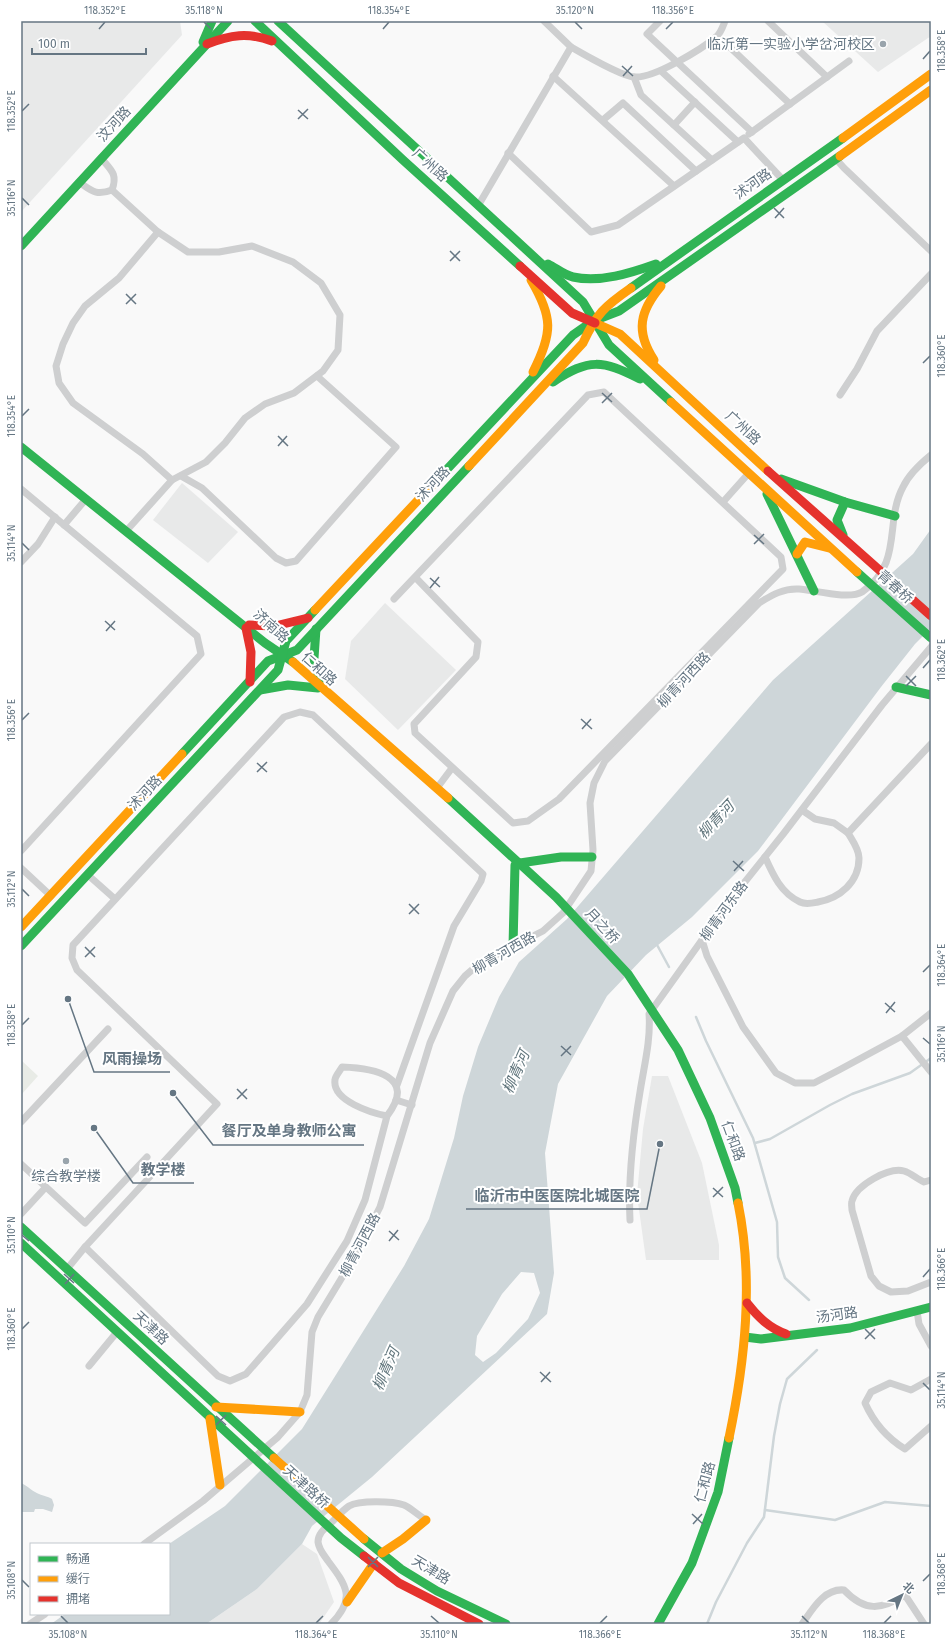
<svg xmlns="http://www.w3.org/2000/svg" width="952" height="1645" viewBox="0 0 952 1645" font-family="'Fira Sans','Noto Sans SC',sans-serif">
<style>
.built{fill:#e8e9e9}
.green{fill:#e8ebe6}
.water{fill:#ced6d9;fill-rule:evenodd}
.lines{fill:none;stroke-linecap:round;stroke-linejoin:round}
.stream{stroke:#ced6d9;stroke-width:2.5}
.street{stroke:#cecfd0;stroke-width:7}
.fast{stroke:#30b455;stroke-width:9}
.slow{stroke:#ff9f0a;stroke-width:9}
.jam{stroke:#e5322d;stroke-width:9}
.ticks{fill:none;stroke:#657683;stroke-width:1.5}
.poi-dot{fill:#99a4ac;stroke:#fff;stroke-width:1.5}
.labels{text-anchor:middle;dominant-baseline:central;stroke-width:4;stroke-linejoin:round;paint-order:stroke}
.poi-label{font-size:14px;fill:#657683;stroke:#fff;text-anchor:end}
.street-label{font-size:14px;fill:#657683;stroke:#fff}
.water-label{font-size:15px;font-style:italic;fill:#60757c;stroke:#fff}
.leader{fill:none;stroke:#657683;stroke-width:1.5}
.callout-dot{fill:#657683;stroke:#fff;stroke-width:1.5}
.callout-label{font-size:15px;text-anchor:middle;font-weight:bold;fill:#657683;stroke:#fff;stroke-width:4;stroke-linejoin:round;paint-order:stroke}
.neatline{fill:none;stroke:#657683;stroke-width:1.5}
.ticks-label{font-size:10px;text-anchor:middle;fill:#657683}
</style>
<rect width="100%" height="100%" fill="#f9f9f9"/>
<!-- built -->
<g class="built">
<path d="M21 21H180L182 35 21 212Z"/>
<path d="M822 21H931V36L878 72Z"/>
<path d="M182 483 238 532 208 563 153 520Z"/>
<path d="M385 603 456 670 398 730 345 679 351 641Z"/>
<path d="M652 1076H668L702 1163 719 1245V1260H646L637 1195 643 1129Z"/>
<path d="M302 1544 317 1554 334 1602 319 1624H206L257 1589Z"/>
</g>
<!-- green -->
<path class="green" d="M21 1060 38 1076 21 1095Z"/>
<!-- water -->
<g class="water">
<path d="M931 529V628L915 644 881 687 758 851 692 917 646 955 607 996 558 1084 545 1153 554 1273 547 1314 372 1477 312 1526 302 1544 257 1589 206 1624H51L65 1614H169V1544L225 1506 302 1429 404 1266 429 1219 454 1138 463 1096 478 1047 499 997 519 962 567 919 773 680 913 554ZM521 1272 534 1273 540 1293 528 1319 496 1353 483 1362 475 1355 477 1336 502 1294Z"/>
<path d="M21 1483C28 1486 33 1492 39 1494 44 1496 47 1496 52 1499L54 1505 52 1512 43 1509H35L34 1512H21Z"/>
</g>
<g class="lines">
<!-- stream -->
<g class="stream">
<path d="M656 943 669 967"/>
<path d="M696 1017 706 1041 753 1138 777 1222 778 1257 785 1278 809 1300"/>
<path d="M755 1143 770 1139 830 1105 852 1094 910 1073 931 1058"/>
<path d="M765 1510 835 1520 885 1502 931 1506"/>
<path d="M707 1624 716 1602 747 1543 764 1517 774 1436 780 1404 787 1379 817 1350"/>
</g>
<!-- street -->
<g class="street">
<path d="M544 21 571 47"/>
<path d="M660 21 647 34 752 132"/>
<path d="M768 21 827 77"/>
<path d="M718 36 790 104"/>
<path d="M661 71 738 142"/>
<path d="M553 76 674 186"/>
<path d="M634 77 641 95 712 160"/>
<path d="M603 120 623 103 696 171"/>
<path d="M674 125 695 102"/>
<path d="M749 134 849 61"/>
<path d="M508 153 591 232 618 225 744 138 783 180"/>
<path d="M836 159 844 168 931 251"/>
<path d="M79 182C92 191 96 196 112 190 118 174 111 170 101 158"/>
<path d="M112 190 158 232 188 252H219L252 246 293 262 321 283 340 315 338 350 323 371 294 393 265 404 245 418 225 443 206 462 172 480 128 529"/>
<path d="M478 206 571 47C583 54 622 76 634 77 653 79 702 49 716 37 721 33 723 26 725 21"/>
<path d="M158 232 119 278 85 306 73 323 63 344 56 366 59 383 73 403 143 454 172 480"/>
<path d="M840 395 857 369 877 331 931 274"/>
<path d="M181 476 202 488 276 558 286 563 296 561 396 447 317 376"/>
<path d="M21 489 197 636 201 654 21 851"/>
<path d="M723 502 748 474"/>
<path d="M64 525 86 499"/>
<path d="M21 562 38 544 55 517"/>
<path d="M394 599 588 395 604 392 781 557 783 569 559 799 528 821 513 823 415 733 414 724 476 657 478 642 415 577"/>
<path d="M437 788 452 768"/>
<path d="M802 810 815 819 834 823 848 833 931 744"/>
<path d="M765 857C773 875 781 893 800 902 806 905 813 903 818 902 840 898 859 882 859 858 859 849 852 840 848 833"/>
<path d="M21 868 51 896"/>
<path d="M88 875 115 899"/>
<path d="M702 940 707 956 743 1027 776 1073 795 1083H814L839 1070 902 1036 931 1013"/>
<path d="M902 1036 931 1072"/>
<path d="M396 1100 412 1105"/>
<path d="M21 1122 108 1029"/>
<path d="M21 1164 85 1223 147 1157"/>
<path d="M931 1180 924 1182C917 1179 911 1173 904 1171 889 1167 856 1185 852 1201 851 1203 852 1207 852 1210L871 1276 879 1286 891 1292 908 1291 931 1282"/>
<path d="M21 1214 45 1188"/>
<path d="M630 1220C628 1178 633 1134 640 1092 644 1066 651 1040 649 1014L732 898 784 833 882 705 931 647"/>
<path d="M85 1247 217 1104 77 970 72 958 73 945 284 717 300 712 313 715 483 874 481 881 454 926 397 1085"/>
<path d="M67 1269 85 1247 218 1376 230 1381 246 1374 307 1304 347 1241 365 1200 387 1116C418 1076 373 1068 342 1067 340 1071 335 1076 335 1080 332 1101 372 1113 387 1116"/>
<path d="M917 1311 919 1324 931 1346"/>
<path d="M89 1366 117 1332"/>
<path d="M931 1379 911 1390 890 1383 871 1392 865 1403C874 1423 887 1438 905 1449L931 1426"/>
<path d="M144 1544 203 1501 278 1437 300 1412 307 1395 312 1332 318 1317 355 1256 380 1207 430 1043 453 991 465 976 480 963 543 931 563 913 591 871 593 850 590 803 594 783 605 761 759 603C772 595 784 588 799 589 814 590 849 600 862 592 904 563 884 522 903 487 909 474 920 464 931 455"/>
<path d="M30 1624 45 1614"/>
<path d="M331 1624C356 1599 347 1586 328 1561 324 1555 319 1550 318 1542 318 1532 327 1527 333 1521 338 1516 343 1510 349 1506 359 1500 393 1501 404 1505 411 1508 419 1516 426 1520"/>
<path d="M802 1624C812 1610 824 1588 844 1590 865 1612 881 1610 905 1595L924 1624"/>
</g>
<!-- fast -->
<g class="fast">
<path d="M255 21 403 160 520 266"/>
<path d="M278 21 583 302 609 345 671 402"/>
<path d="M203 42 212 21"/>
<path d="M21 246 228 21"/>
<path d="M548 264C556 268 564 275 573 277 600 283 631 273 656 264"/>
<path d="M631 288 843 138"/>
<path d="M553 382C589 358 602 360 640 379"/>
<path d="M21 447 265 643 293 662"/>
<path d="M781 479 845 502 895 516"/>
<path d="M436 481 573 335 593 321 619 311 840 156"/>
<path d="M767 494 814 591"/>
<path d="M843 535 837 520 845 502"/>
<path d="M857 572 931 638"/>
<path d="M316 629 314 658 319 683"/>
<path d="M896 687 931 695"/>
<path d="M260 690 288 685 318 688"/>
<path d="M182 754 268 661 297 650 469 466"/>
<path d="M448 798 556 897 628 974 678 1050 710 1118 735 1188 738 1203"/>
<path d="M520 863 561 857H592"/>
<path d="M21 946 278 670 286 641 315 610"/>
<path d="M513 946 515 865"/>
<path d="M21 1227 274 1458"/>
<path d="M21 1243 341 1538 364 1556"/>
<path d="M745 1337 761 1339 850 1328 931 1307"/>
<path d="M364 1539 401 1569 437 1591 506 1624"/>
<path d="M658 1624 692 1563 718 1492 729 1438"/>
</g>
<!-- slow -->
<g class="slow">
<path d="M843 138 931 74"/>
<path d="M840 156 931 90"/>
<path d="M531 280C553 317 553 333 533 372"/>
<path d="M595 323 620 334 768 471"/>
<path d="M654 360C635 331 640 311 661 286"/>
<path d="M671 402 857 572"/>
<path d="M469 466 583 343C596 314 605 306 631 288"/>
<path d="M797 554 805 542 829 548"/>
<path d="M315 610 436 481"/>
<path d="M293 662 448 798"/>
<path d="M21 927 182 754"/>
<path d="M216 1407 300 1412"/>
<path d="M210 1419 220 1485"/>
<path d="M729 1438C745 1361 754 1281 738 1203"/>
<path d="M274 1458 364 1539"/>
<path d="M382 1553 403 1539 426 1520"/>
<path d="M347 1602 374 1563"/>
</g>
<!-- jam -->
<g class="jam">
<path d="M207 44C230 35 248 32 272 41"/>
<path d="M520 266 572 313 595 323"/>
<path d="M768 471 931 616"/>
<path d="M249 625 275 626 308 618"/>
<path d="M246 628 251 652 250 682"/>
<path d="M747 1303C758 1317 769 1328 786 1334"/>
<path d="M364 1556 399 1583 479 1624"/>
</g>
</g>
<!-- ticks -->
<path class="ticks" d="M204 22 211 29M575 22 582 29M99 29 105 22M383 29 389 22M666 29 673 22M923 59 930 51M622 66 633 76M623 76 632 66M298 110 308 119M22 111 29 104M298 119 308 109M22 198 29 205M774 208 784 218M775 218 784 208M450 251 460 261M450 261 460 251M126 294 136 304M126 304 136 294M923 363 930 356M602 393 612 402M602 403 612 393M22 416 29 409M278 436 288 446M278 446 287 436M754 535 764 544M22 543 29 550M754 544 764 534M430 578 440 587M430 588 439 577M105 621 115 630M106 631 115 621M923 668 930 660M906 676 916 686M906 686 916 676M581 719 592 729M22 720 29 713M582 729 591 719M257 763 267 772M257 772 267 762M733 861 744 871M734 871 743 861M22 889 29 896M409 904 419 914M409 914 419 904M85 947 95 957M85 957 95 947M923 972 930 965M885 1003 895 1012M886 1013 895 1002M22 1025 29 1018M923 1038 930 1044M561 1046 571 1055M561 1056 571 1046M237 1089 247 1099M237 1099 247 1089M713 1188 723 1197M713 1197 723 1187M389 1231 399 1240M22 1235 29 1241M389 1241 398 1230M64 1274 74 1283M923 1277 930 1269M65 1284 74 1274M22 1329 29 1322M865 1329 875 1339M865 1339 875 1329M540 1372 551 1382M541 1382 550 1372M923 1383 930 1390M216 1416 226 1425M216 1425 226 1415M692 1514 703 1524M693 1524 702 1514M368 1557 378 1567M368 1567 378 1557M22 1580 29 1587M923 1581 930 1574M61 1616 68 1623M431 1616 439 1623M802 1616 809 1623M316 1623 323 1616M600 1623 607 1616M884 1623 891 1616"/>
<!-- markers -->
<g class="poi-dot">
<circle cx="883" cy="44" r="4"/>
<circle cx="66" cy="1161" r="4"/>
</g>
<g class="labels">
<!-- poi labels -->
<g class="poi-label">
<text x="875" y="44">临沂第一实验小学岔河校区</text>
<text x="66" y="1176" text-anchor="middle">综合教学楼</text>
</g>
<!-- street labels -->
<g class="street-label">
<text transform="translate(114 124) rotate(-47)">汶河路</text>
<text transform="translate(430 165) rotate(42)">广州路</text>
<text transform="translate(753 184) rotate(-35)">沭河路</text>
<text transform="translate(743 428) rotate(43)">广州路</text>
<text transform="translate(433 484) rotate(-47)">沭河路</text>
<text transform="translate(895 587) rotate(42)">青春桥</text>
<text transform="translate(271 626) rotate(42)">济南路</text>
<text transform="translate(319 669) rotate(42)">仁和路</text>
<text transform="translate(684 680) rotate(-47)">柳青河西路</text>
<text transform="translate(145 793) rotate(-47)">沭河路</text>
<text transform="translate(724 911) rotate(-54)">柳青河东路</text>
<text transform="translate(602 926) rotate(47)">月之桥</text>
<text transform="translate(504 953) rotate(-30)">柳青河西路</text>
<text transform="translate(733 1141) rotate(70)">仁和路</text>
<text transform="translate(360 1245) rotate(-62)">柳青河西路</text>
<text transform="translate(837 1315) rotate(-8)">汤河路</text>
<text transform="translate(151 1328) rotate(43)">天津路</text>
<text transform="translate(705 1482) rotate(-75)">仁和路</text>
<text transform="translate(306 1487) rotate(42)">天津路桥</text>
<text transform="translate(431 1570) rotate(31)">天津路</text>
</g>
<!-- water labels -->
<g class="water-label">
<text transform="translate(716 820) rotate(-47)">柳青河</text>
<text transform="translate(516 1072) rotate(-66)">柳青河</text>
<text transform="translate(386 1369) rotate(-66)">柳青河</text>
</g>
</g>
<!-- callouts -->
<path class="leader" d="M68 999L94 1072H170M173 1093L213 1145H364M94 1128L133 1183H194M660 1144L647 1209H466"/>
<g class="callout-dot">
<circle cx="68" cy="999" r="4"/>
<circle cx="173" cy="1093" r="4"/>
<circle cx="94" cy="1128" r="4"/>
<circle cx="660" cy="1144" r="4"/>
</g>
<g class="callout-label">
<text x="132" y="1064">风雨操场</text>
<text x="289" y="1136">餐厅及单身教师公寓</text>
<text x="163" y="1175">教学楼</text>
<text x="557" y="1201">临沂市中医医院北城医院</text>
</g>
<!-- border -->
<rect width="952" height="1645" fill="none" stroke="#ffffff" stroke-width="44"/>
<!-- legend -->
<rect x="30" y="1543" width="140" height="72" fill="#ffffff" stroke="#c1c8cd"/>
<rect x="38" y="1556" width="20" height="6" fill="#30b455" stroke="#c1c8cd"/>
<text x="66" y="1563" font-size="12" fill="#657683">畅通</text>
<rect x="38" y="1576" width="20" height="6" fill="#ff9f0a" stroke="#c1c8cd"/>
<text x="66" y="1583" font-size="12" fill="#657683">缓行</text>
<rect x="38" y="1596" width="20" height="6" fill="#e5322d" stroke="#c1c8cd"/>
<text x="66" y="1603" font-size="12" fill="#657683">拥堵</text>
<!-- north arrow -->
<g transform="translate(902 1595) rotate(43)" stroke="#ffffff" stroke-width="3" paint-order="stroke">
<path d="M0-3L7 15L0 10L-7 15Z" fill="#657683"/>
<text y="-6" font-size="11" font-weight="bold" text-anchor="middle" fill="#657683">北</text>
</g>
<!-- scale -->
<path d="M32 48v6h114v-6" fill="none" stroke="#657683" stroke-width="2"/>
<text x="38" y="48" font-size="12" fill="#657683" stroke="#ffffff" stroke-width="3" paint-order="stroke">100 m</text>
<rect x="22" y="22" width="908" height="1601" class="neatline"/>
<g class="ticks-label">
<text x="105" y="14">118.352°E</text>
<text x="204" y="14">35.118°N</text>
<text x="389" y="14">118.354°E</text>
<text x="575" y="14">35.120°N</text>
<text x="673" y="14">118.356°E</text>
<text transform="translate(941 51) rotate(-90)" y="4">118.358°E</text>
<text transform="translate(11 111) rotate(-90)" y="4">118.352°E</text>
<text transform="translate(11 198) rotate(-90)" y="4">35.116°N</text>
<text transform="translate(941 356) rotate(-90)" y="4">118.360°E</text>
<text transform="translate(11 416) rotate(-90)" y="4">118.354°E</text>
<text transform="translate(11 543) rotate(-90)" y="4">35.114°N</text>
<text transform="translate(941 660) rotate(-90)" y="4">118.362°E</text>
<text transform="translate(11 720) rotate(-90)" y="4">118.356°E</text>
<text transform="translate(11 889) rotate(-90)" y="4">35.112°N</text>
<text transform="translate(941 965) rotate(-90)" y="4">118.364°E</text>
<text transform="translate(11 1025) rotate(-90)" y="4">118.358°E</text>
<text transform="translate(941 1044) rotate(-90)" y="4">35.116°N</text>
<text transform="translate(11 1235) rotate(-90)" y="4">35.110°N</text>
<text transform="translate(941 1269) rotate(-90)" y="4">118.366°E</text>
<text transform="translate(11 1329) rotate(-90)" y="4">118.360°E</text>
<text transform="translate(941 1390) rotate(-90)" y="4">35.114°N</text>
<text transform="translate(941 1574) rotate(-90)" y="4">118.368°E</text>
<text transform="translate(11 1580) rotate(-90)" y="4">35.108°N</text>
<text x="68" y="1638">35.108°N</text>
<text x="316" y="1638">118.364°E</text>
<text x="439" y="1638">35.110°N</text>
<text x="600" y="1638">118.366°E</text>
<text x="809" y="1638">35.112°N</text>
<text x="884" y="1638">118.368°E</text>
</g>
</svg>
